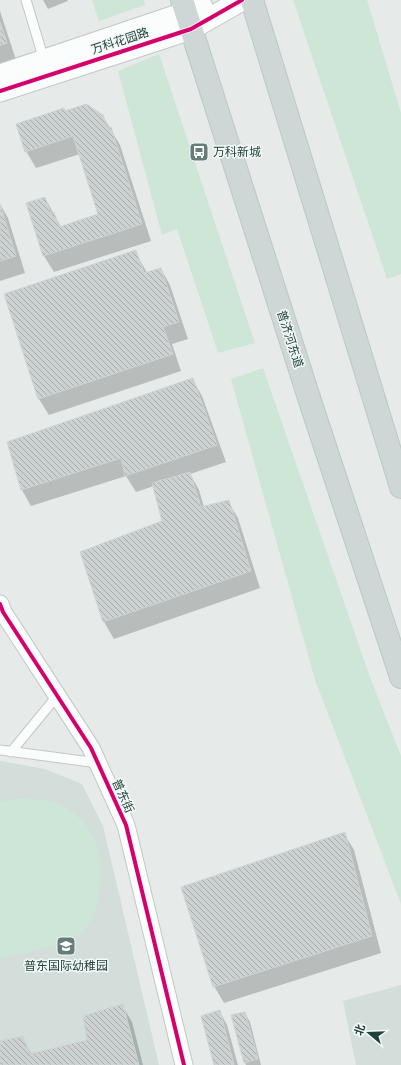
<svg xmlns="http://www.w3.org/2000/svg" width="401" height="1065" viewBox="0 0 401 1065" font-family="'Archivo Narrow','Noto Sans SC',sans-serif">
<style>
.built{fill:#d3ddda}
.green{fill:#cee6d7}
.shadow{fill:#0003}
.building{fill:url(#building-back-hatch);stroke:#ced4d2}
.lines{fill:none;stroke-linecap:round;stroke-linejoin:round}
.service-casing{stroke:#c3c8c6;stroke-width:11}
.minor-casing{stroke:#c3c8c6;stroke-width:19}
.tertiary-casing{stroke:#c3c8c6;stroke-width:23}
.primary-casing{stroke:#bdc7c5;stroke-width:24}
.service{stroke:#fbfcfc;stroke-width:9}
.minor{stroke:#fbfcfc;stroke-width:17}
.tertiary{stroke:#fbfcfc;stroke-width:21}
.primary{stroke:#ced7d5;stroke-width:22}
.cycleway-casing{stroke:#f4faf8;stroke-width:6}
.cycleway{stroke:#d6006c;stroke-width:4}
.labels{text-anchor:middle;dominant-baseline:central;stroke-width:3;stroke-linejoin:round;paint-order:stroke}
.street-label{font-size:12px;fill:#21413c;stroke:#f4faf8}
.poi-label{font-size:12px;fill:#21413c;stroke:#f4faf8;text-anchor:start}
</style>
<defs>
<pattern id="building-back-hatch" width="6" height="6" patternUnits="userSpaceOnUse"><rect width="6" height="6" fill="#ccd2d1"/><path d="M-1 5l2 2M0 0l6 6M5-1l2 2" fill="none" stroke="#a5acab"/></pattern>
</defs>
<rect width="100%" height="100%" fill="#e6ebe9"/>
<!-- built -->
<g class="built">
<path d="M0 761 45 769 82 784 103 826 159 1065H0Z"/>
<path d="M401 985V1065H356L343 1001Z"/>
</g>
<!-- green -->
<g class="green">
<path d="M92 0H144L145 5 99 21Z"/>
<path d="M293 0H367L401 113V274L387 279Z"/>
<path d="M159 54 255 343 218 353 177 229 162 235 118 71Z"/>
<path d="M263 368 370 677 401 756V904L315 680 231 379Z"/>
<path d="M13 799C28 799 46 798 61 805 73 810 87 824 93 836 106 857 102 914 83 931 64 948 24 952 0 958V802Z"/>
</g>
<!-- shadow -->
<g class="shadow">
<path d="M43 0H67L68 1 48 9Z"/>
<path d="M0 11 16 60 0 65Z"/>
<path d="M65 112 102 115 120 145 151 241 54 272 44 256 45 198 61 227 100 214 80 154 36 168 26 151Z"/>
<path d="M0 204 8 218 25 273 0 281Z"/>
<path d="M135 251 147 273 161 269 170 285 188 339 172 344 181 371 49 415 39 399 5 294Z"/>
<path d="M193 380 202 396 226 462 190 474 199 490 204 507 228 502 238 518 260 588 114 639 104 622 82 552 163 522 154 486 136 492 126 476 31 506 22 490Z"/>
<path d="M344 833 354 850 381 953 224 1003 214 986Z"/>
<path d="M122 1005 132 1022 143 1065H0V1042L22 1037 32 1055 89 1040Z"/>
<path d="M220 1012 227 1025 238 1065H215Z"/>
<path d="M245 1013 250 1022 261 1065H246L245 1062Z"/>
</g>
<!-- building -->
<g class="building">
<path d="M0 22 7 43 0 45Z"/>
<path d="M0 22 7 43 0 45Z"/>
<path d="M86 104 103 115 107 128 111 127 142 224 43 256 26 203 45 197 51 214 54 212 59 227 98 214 73 136 25 152 16 124 64 108 65 111Z"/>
<path d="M0 204 16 256 0 261Z"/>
<path d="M136 250 144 273 161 268 179 322 163 327 173 354 38 399 4 294Z"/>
<path d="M193 378 217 445 125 476 121 458 21 490 7 442Z"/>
<path d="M190 472 201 507 229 500 251 571 103 622 80 552 162 521 152 483Z"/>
<path d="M345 832 372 936 213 987 181 887Z"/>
<path d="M123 1004 139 1065H0V1041L23 1036 30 1054 87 1040 83 1016Z"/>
<path d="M220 1010 234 1065H214L201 1016Z"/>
<path d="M245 1012 258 1059 244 1063 231 1015Z"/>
</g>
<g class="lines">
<!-- service casing -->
<g class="service-casing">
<g id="service">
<path d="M26 0 44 60"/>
<path d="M0 750 98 763"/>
<path d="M11 752 57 696"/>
</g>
</g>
<!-- minor casing -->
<g class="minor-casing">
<path id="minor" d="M0 604 3 612 91 748 126 825 184 1065"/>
</g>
<!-- tertiary casing -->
<g class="tertiary-casing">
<g id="tertiary">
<path d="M0 75 202 7"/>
<path d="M0 91 191 29 242 0"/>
</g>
</g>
<!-- primary casing -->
<g class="primary-casing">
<g id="primary">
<path d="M182 0 311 404 401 677"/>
<path d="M252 0 401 487"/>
</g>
</g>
<!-- service -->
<use href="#service" class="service"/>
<!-- minor -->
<use href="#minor" class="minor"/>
<!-- tertiary -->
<use href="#tertiary" class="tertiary"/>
<!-- primary -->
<use href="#primary" class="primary"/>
<!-- cycleway casing -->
<g class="cycleway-casing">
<g id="cycleway">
<path d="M0 91 191 29 242 0"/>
<path d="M0 604 3 612 91 748 126 825 184 1065"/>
</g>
</g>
<!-- cycleway -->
<use href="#cycleway" class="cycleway"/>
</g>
<!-- icons -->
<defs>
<g id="bus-square" transform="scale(1)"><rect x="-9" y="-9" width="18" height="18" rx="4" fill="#667c79" stroke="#f4faf8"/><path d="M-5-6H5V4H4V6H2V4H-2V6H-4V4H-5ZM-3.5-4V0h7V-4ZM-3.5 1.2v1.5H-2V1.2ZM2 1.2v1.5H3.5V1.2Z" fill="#fff"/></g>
<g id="school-square" transform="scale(1)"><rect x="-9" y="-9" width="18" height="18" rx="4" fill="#667c79" stroke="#f4faf8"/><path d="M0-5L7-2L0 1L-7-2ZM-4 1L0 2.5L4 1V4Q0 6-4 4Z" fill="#fff"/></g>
</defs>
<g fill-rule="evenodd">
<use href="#bus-square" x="199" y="152"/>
<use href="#school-square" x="66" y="946"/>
</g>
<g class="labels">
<!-- street labels -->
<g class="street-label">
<text transform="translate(120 41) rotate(-18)">万科花园路</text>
<text transform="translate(290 339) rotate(72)">普济河东道</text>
<text transform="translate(123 796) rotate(66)">普东街</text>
</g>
<!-- poi labels -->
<g class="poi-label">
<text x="213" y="152">万科新城</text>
<text x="66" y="966" text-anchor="middle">普东国际幼稚园</text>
</g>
</g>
<!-- north arrow -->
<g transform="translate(369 1033) rotate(289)" stroke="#f4faf8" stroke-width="3" paint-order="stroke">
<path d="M0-3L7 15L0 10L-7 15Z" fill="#21413c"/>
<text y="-6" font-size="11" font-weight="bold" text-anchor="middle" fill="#21413c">北</text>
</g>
</svg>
